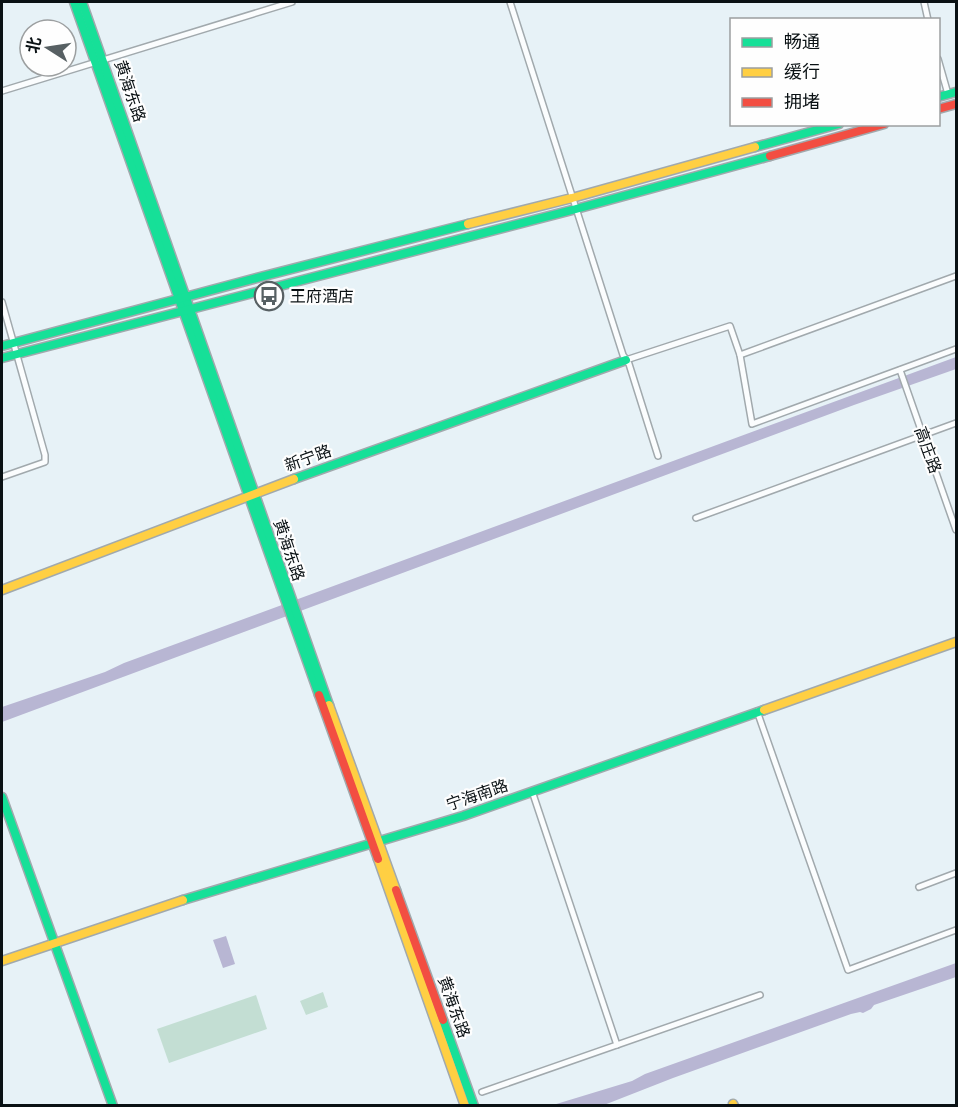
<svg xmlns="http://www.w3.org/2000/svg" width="958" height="1107" viewBox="0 0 958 1107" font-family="'Fira Sans Condensed','Noto Sans SC',sans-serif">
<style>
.green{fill:#c3ded3}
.water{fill:#b8b6d3}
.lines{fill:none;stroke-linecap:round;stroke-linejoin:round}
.street-casing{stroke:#a1a9ad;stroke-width:8}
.fast-casing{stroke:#a1a9ad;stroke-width:11}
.slow-casing{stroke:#a1a9ad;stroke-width:11}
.jam-casing{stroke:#a1a9ad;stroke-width:11}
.street{stroke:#fbfdfe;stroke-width:5}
.fast{stroke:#16e098;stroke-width:8}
.slow{stroke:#ffcf43;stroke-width:8}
.jam{stroke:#f24e42;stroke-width:8}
.labels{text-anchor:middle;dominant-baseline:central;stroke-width:4.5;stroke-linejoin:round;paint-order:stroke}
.street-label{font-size:16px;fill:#0a1114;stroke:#fefefe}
.poi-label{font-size:16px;fill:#0a1114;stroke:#fefefe;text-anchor:start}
</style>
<rect width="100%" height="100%" fill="#e7f2f7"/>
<!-- green -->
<g class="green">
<path d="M323 992 328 1007 306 1015 300 1001Z"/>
<path d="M256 995 267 1029 169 1063 157 1029Z"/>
</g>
<!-- water -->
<g class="water">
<path d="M956 357V369L854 405 2 722V707L105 672 124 663Z"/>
<path d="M226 936 235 964 223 968 213 940Z"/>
<path d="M956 963V977L874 1005 871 1009 863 1013 860 1012 851 1014 673 1078 604 1105H553L632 1081 645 1074Z"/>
</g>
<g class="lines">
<!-- street casing -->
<g class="street-casing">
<g id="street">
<path d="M510 2 623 355 629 364 658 456"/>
<path d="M924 2 928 20"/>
<path d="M938 59 948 94"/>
<path d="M2 91 292 2"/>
<path d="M2 302 45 455V462L2 477"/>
<path d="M740 355 752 424 956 349"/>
<path d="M626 360 730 326 740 355 956 276"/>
<path d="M900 370 956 530"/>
<path d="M696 518 956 423"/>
<path d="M757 711 848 970 956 930"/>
<path d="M532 791 617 1045"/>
<path d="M919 887 956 873"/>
<path d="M482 1092 760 995"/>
</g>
</g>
<!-- fast casing -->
<g class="fast-casing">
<g id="fast">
<path d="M74 2 319 695"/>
<path d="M82 2 329 705"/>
<path d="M938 97 956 92"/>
<path d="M755 147 839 124"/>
<path d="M2 346 268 275 468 224"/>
<path d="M2 358 576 209 770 156"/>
<path d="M294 479 626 360"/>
<path d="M2 797 113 1106"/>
<path d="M183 900 463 816 764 710"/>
<path d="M443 1020 474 1106"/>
</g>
</g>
<!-- slow casing -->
<g class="slow-casing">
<g id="slow">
<path d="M468 224 572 198 755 147"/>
<path d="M2 590 294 479"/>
<path d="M329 705 396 890"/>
<path d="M764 710 956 642"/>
<path d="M378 859 465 1106"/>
<path d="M2 961 183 900"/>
<path d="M733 1104 734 1106"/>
</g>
</g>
<!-- jam casing -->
<g class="jam-casing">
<g id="jam">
<path d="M938 109 956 104"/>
<path d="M770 156 884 124"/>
<path d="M319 695 378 859"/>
<path d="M396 890 443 1020"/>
</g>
</g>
<!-- street -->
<use href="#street" class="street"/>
<!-- fast -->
<use href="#fast" class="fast"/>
<!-- slow -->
<use href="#slow" class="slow"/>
<!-- jam -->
<use href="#jam" class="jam"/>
</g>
<!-- icons -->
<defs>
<g id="bus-ring" transform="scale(1.5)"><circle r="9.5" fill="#fefefe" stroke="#576063" stroke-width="1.5"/><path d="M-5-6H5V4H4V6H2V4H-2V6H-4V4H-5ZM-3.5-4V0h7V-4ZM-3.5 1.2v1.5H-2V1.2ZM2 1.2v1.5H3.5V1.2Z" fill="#576063"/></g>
</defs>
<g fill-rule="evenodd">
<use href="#bus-ring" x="269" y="296"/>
</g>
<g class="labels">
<!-- street labels -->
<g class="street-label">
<text transform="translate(130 91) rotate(71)">黄海东路</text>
<text transform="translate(928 450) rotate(70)">高庄路</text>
<text transform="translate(308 458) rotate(-20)">新宁路</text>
<text transform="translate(289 550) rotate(71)">黄海东路</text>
<text transform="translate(477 795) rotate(-19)">宁海南路</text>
<text transform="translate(454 1007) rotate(70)">黄海东路</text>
</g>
<!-- poi labels -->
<g class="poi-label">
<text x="290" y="296">王府酒店</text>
</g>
</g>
<!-- border -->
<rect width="958" height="1107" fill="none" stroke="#0a1114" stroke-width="6"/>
<!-- legend -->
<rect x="730" y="18" width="210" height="108" fill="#fefefe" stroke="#9c9fa0" stroke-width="1.5"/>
<rect x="742" y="38" width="30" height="9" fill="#16e098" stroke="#9c9fa0" stroke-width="1.5"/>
<text x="784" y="48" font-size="18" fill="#0a1114">畅通</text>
<rect x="742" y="68" width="30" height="9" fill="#ffcf43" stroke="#9c9fa0" stroke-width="1.5"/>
<text x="784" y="78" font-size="18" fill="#0a1114">缓行</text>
<rect x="742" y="98" width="30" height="9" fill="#f24e42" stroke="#9c9fa0" stroke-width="1.5"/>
<text x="784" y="108" font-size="18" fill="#0a1114">拥堵</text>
<!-- north arrow -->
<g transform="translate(48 48) rotate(282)"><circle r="28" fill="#fefefe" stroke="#9c9fa0" stroke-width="1.5"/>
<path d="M0-4.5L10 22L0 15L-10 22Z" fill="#576063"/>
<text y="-9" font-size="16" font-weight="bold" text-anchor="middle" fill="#0a1114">北</text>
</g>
</svg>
